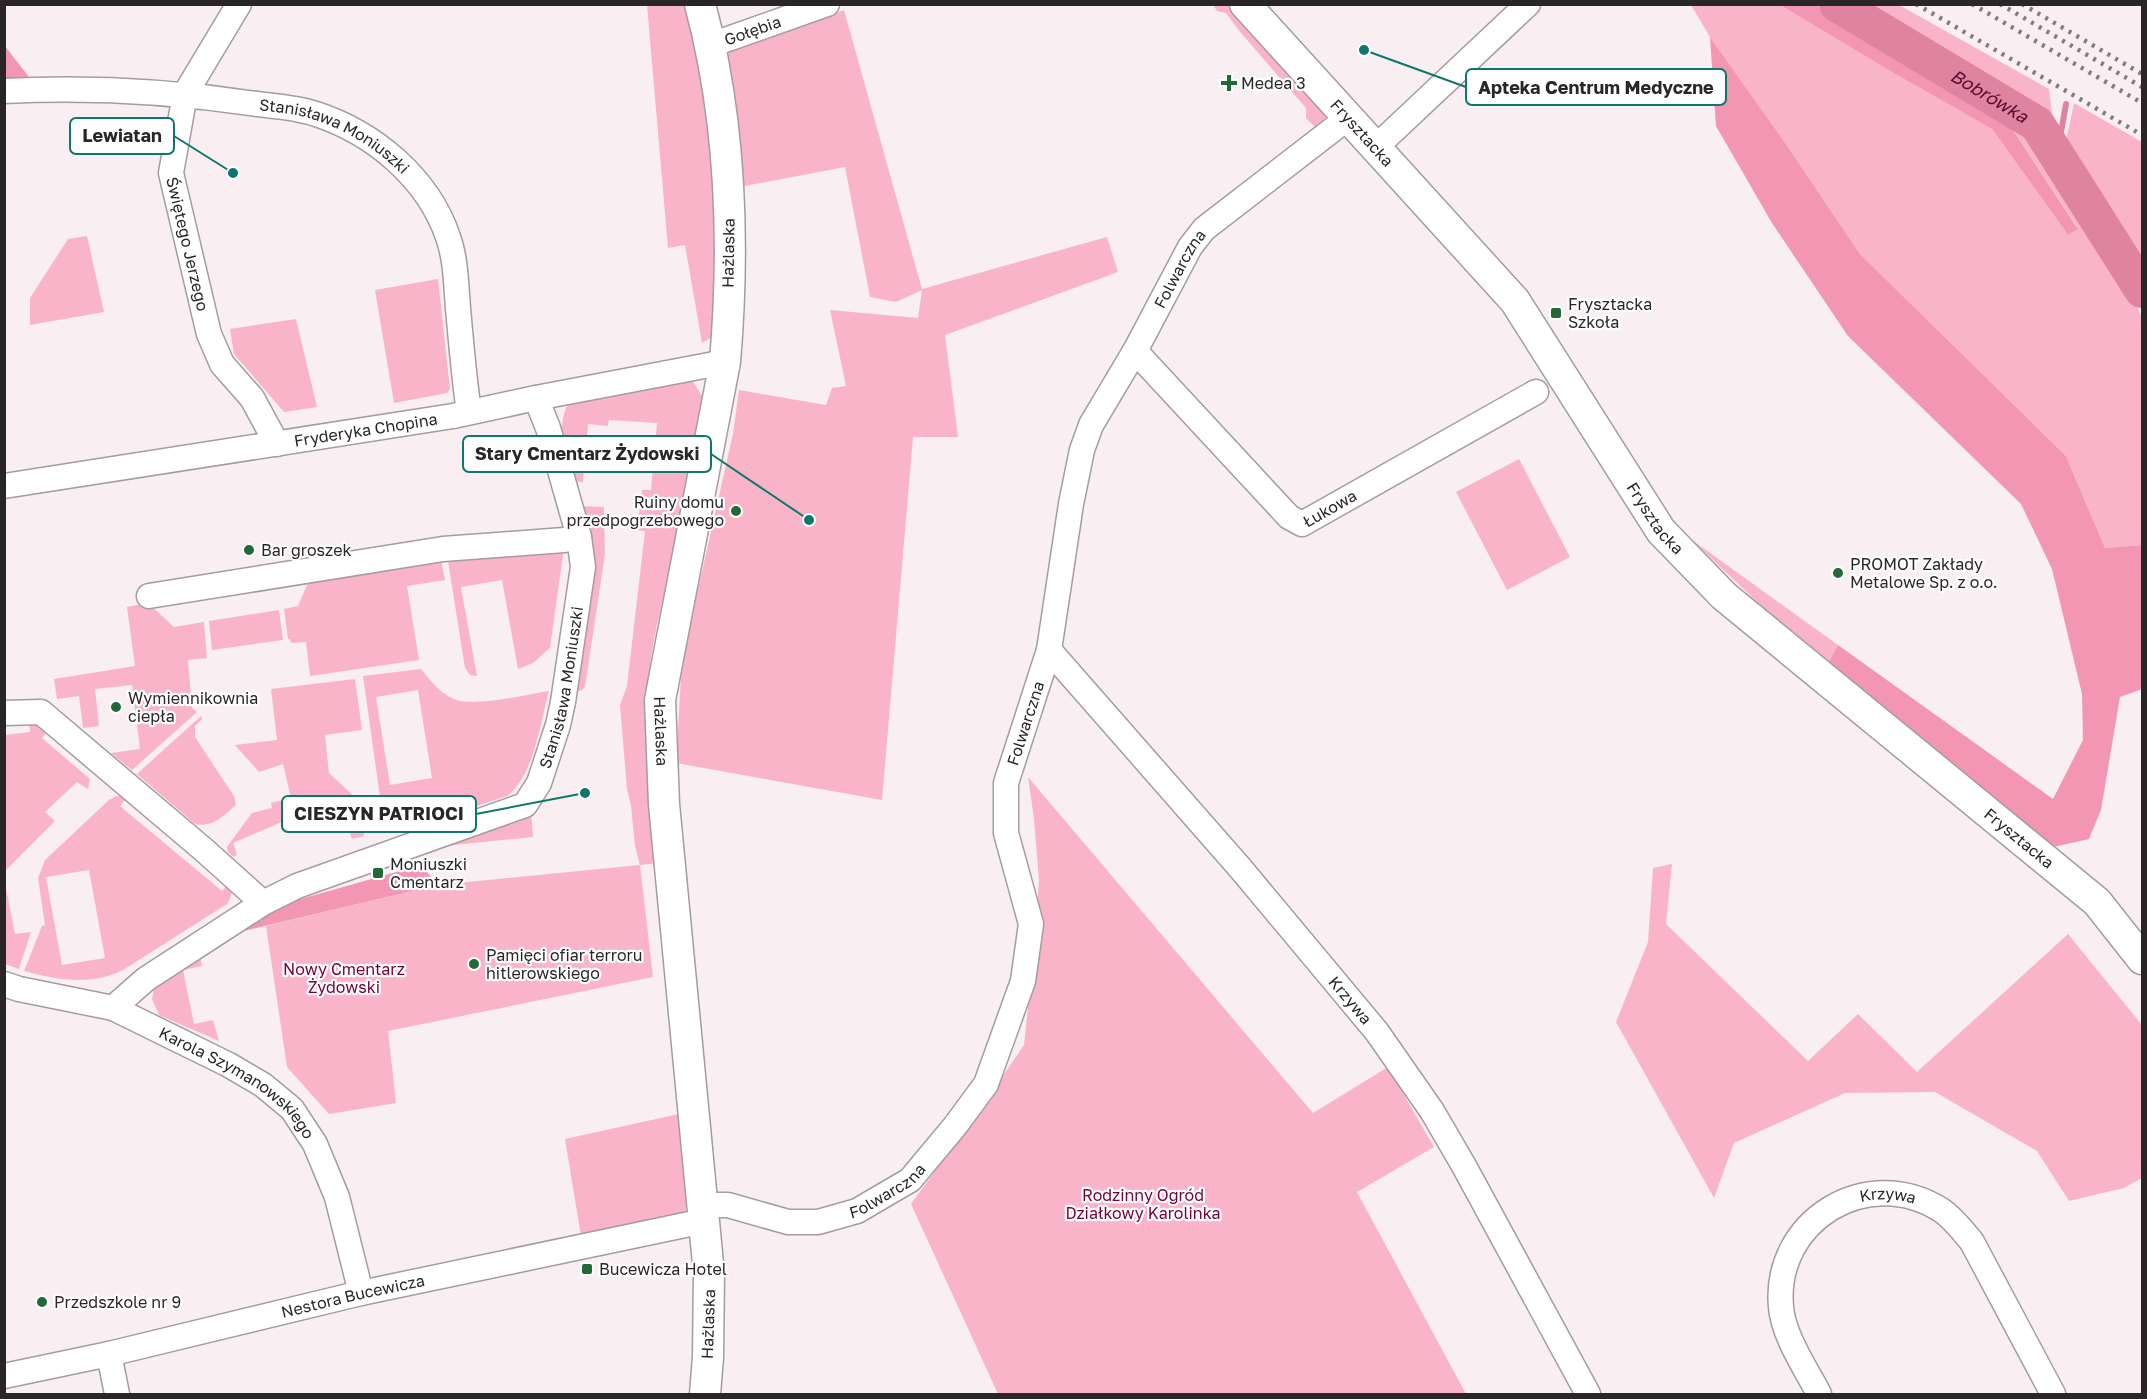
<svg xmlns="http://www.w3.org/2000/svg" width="2147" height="1399" viewBox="0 0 2147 1399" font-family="'Golos Text',sans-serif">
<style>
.green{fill:#f9b4c9;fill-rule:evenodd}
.forest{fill:#f296b4}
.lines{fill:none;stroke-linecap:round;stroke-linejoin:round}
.stream{stroke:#de84a1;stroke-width:6}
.river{stroke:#de84a1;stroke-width:36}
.minor-casing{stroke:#a69b9e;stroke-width:27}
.tertiary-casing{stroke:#a69b9e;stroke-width:33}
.minor{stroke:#fff;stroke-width:24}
.tertiary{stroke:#fff;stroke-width:30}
.rail{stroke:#837c7e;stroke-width:4.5;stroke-dasharray:3 6;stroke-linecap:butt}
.poi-dot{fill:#216936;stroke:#fefefe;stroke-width:2}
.labels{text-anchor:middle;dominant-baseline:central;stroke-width:4.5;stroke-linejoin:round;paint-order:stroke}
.street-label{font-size:16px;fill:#2a2627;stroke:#fefefe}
.poi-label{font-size:16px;fill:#2a2627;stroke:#fefefe;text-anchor:start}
.park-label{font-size:16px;fill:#72003a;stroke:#fefefe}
.water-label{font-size:18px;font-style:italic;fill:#5c0b30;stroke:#fefefe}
.leader{fill:none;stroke:#0f766e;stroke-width:2}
.callout-dot{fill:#0f766e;stroke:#fefefe;stroke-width:2}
.callout{fill:#fefefe;stroke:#0f766e;stroke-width:2}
.callout-label{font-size:18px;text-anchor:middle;font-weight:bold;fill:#2a2627}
</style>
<rect width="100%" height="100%" fill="#f9eef1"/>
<!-- green -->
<g class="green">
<path d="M647 5H688L695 28 715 187 721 332 702 343 685 245 668 248Z"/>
<path d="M1213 5H1230L1328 113 1324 119 1315 127 1306 118V108L1241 33 1226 13 1217 11Z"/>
<path d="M1691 5H1780L1895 74 1992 129 2068 235 2078 228 2003 115 2037 133 2104 242 2142 317V545L2105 548 2066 456 1860 254 1784 141 1710 37Z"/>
<path d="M1866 5H1899L2049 89 2052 115 2051 132 2025 100Z"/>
<path d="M844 10 922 289 1107 237 1118 272 945 335 958 437H913L882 800 676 763 682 660 733 434 739 390 826 405 832 388 846 386 830 310 918 318 922 290 896 302 870 297 845 167 734 188 723 61 728 49Z"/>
<path d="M2074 103 2142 142V267L2065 146Z"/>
<path d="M87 236 104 312 30 325V298L68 239Z"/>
<path d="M438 279 450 389 447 393 394 403 375 290Z"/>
<path d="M296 319 317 407 284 412 234 354 230 329Z"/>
<path d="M692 380 704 399C696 446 689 492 678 538 665 592 648 648 647 704L658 863 640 865 653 977 388 1031 396 1103 329 1114 287 1067 266 926 438 885 640 865 635 846 631 806 627 789 620 705 627 686 645 531 637 530 642 490H651L657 423 609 420 608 426 588 424 583 482 573 481C565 451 554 427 571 398Z"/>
<path d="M1519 459 1570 557 1507 590 1456 492Z"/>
<path d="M582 506 604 507 605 554 585 687 582 690 572 693Z"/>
<path d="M1692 540 1838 645 1826 667Z"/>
<path d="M559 545 563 555 550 648 533 663 518 669 502 580 461 587 477 676 470 675 465 668 447 555Z"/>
<path d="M440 555 445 580 407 586 419 660 310 676 306 642 291 643 290 639H288L284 609 298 606 310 578Z"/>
<path d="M148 603 174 627 204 622 207 658 188 660 192 708 197 712 132 770 111 753 140 749 132 685 95 689 99 726 83 728 79 696 57 699 54 679 135 666 127 607Z"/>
<path d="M279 610 283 640 212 650 209 621Z"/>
<path d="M421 669C431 681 443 697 460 701 482 705 525 695 549 691 540 723 534 776 507 796L398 832 384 825 363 676ZM418 690 432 778 390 785 376 697Z"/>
<path d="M355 679 362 730 325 735 329 773 357 799 364 836 352 839 337 798 233 843 237 854 234 857 228 852 227 847 252 813 272 808 271 803 291 798 283 764 259 772 235 745 277 740 271 689Z"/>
<path d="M201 716 202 719 195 726V737L234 796 236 805C223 816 213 828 195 824L137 774Z"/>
<path d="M29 719 49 730 42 738 90 779 88 789 77 782 45 812 55 821 5 871V735L30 732Z"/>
<path d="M1028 777 1313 1113 1388 1067 1434 1147 1357 1192 1466 1394H998L911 1204 976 1115 1024 1045 1035 941 1039 880 1034 819Z"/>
<path d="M116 796H128L120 806 222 891 230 882C233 891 232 896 227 904L123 970C91 986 57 980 24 971L42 926 45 925 38 878 45 860 109 800ZM89 870 105 958 62 965 46 877Z"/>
<path d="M531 811 533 837 444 846Z"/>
<path d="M1672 864 1666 924 1808 1061 1858 1014 1917 1072 2068 934 2142 1025V1178L2124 1188 2069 1201 2037 1151 1935 1092 1845 1093 1734 1143 1714 1198 1616 1022 1648 942 1653 868Z"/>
<path d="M4 878 15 934 31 932 19 969 5 964Z"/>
<path d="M199 952 202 966 183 970 194 1024 213 1020 219 1041 159 1015 152 999 156 978Z"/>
<path d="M679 1114 695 1202 679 1217 581 1236 565 1139Z"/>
</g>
<!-- forest -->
<g class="forest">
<path d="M1780 5H1816L2003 115 2078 229 2068 235 1992 129 1895 74Z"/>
<path d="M1710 37 1784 141 1860 254 2066 456 2105 548 2142 545V689L2120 697 2101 810 2089 839 2053 847 1826 667 1838 645 2053 799 2083 740 2082 694 2052 569 2021 504 1848 336 1772 223 1716 126Z"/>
<path d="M5 46 32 81 5 82Z"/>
<path d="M421 865 438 885 231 934 283 904Z"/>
</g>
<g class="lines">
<!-- stream -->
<path class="stream" d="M2057 155 2066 104"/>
<!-- river -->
<path class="river" id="s1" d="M1837 4 2037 124 2142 290"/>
<!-- minor casing -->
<g class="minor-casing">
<g id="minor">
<path id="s2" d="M239 4 185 94 171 173 209 334 222 364 252 398 277 444"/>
<path id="s3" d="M711 45 827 4"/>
<path id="s4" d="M4 91C87 87 168 91 249 103 271 106 296 107 316 114 374 133 428 178 448 237 456 259 456 285 458 308 461 343 464 378 469 412"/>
<path d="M1376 147 1528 4"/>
<path id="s5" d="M1135 351 1289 517 1302 524 1536 392"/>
<path id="s6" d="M4 486 453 416 536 398 725 362"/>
<path d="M149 596 443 549 564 540 579 537"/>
<path id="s7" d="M1049 650 1241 869 1377 1032 1432 1111 1464 1166 1588 1394"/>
<path d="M4 713 41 712 204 850 263 903"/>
<path id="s8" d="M4 984 19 989 113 1008 229 1065 263 1085 292 1109 315 1144 337 1197 361 1293"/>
<path id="s9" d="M113 1008 146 979 263 903 297 886 525 805 539 783 558 725 563 702 583 567 579 537 548 428 536 398"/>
<path id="s10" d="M703 1205H728L788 1222H818L857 1211 910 1180 955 1126 986 1084 1023 981 1031 924 1006 833V783L1049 650 1071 504 1082 450 1091 425 1135 351 1190 247 1204 229 1349 117"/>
<path d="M109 1354 117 1394"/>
<path id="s11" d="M4 1376 109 1354 361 1293 704 1221"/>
<path id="s12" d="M1819 1394C1806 1369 1783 1335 1781 1307 1773 1221 1867 1163 1941 1210 1953 1218 1963 1231 1972 1242L2053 1394"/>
</g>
</g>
<!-- tertiary casing -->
<g class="tertiary-casing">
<g id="tertiary">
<path id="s13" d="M700 4C731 120 735 243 725 362L660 700 664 804 709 1274 708 1357 705 1394"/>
<path id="s14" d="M1245 4 1515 301 1661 531 1724 596 2097 902 2142 959"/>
</g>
</g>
<!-- minor -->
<use href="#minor" class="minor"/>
<!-- tertiary -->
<use href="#tertiary" class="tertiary"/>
<!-- rail -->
<g class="rail">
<path d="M1916 4 2142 135"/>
<path d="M1972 4 2142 103"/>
<path d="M2000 4 2142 87"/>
<path d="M2022 4 2142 74"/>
</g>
</g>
<!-- markers -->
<g class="poi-dot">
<path d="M1226 74h6v6h6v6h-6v6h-6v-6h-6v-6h6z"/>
<rect x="1550" y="307" width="12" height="12" rx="3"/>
<circle cx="736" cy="511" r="6"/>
<circle cx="249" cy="550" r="6"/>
<circle cx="1838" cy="573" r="6"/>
<circle cx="116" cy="707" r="6"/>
<rect x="372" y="867" width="12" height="12" rx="3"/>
<circle cx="474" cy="964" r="6"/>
<rect x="581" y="1263" width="12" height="12" rx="3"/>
<circle cx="42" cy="1302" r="6"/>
</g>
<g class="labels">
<!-- street labels -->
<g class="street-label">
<text stroke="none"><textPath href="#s3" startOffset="44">Gołębia</textPath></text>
<text stroke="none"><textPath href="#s14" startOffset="174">Frysztacka</textPath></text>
<text stroke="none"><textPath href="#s4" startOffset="339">Stanisława Moniuszki</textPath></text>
<text stroke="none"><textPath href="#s2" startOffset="258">Świętego Jerzego</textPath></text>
<text transform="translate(728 253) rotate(-89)">Hażlaska</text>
<text stroke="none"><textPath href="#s10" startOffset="1202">Folwarczna</textPath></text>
<text stroke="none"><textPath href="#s6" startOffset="366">Fryderyka Chopina</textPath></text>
<text stroke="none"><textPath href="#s5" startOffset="273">Łukowa</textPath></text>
<text stroke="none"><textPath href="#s14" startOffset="660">Frysztacka</textPath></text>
<text stroke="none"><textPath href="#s9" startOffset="588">Stanisława Moniuszki</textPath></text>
<text stroke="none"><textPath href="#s10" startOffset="716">Folwarczna</textPath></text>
<text stroke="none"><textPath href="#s13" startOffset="736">Hażlaska</textPath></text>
<text stroke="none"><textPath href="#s14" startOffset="1146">Frysztacka</textPath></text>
<text stroke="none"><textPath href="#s7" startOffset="462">Krzywa</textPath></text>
<text stroke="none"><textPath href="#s8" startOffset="258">Karola Szymanowskiego</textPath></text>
<text stroke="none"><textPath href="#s10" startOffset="194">Folwarczna</textPath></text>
<text stroke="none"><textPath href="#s12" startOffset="272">Krzywa</textPath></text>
<text stroke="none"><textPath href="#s11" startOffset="358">Nestora Bucewicza</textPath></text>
<text transform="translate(708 1324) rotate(-88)">Hażlaska</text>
</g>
<!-- poi labels -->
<g class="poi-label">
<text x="1241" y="83">Medea 3</text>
<text x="1568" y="304">Frysztacka<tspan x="1568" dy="18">Szkoła</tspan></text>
<text x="724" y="502" text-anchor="end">Ruiny domu<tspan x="724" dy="18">przedpogrzebowego</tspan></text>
<text x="261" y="550">Bar groszek</text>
<text x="1850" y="564">PROMOT Zakłady<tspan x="1850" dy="18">Metalowe Sp. z o.o.</tspan></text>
<text x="128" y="698">Wymiennikownia<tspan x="128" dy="18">ciepła</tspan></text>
<text x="390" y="864">Moniuszki<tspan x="390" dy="18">Cmentarz</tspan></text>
<text x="486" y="955">Pamięci ofiar terroru<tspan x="486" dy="18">hitlerowskiego</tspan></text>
<text x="599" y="1269">Bucewicza Hotel</text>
<text x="54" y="1302">Przedszkole nr 9</text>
</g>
<!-- park labels -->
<g class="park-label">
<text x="344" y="969">Nowy Cmentarz<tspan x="344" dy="18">Żydowski</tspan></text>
<text x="1143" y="1195">Rodzinny Ogród<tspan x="1143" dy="18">Działkowy Karolinka</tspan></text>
</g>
<!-- water labels -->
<g class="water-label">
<text stroke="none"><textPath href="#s1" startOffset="178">Bobrówka</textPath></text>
</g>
</g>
<!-- callouts -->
<path class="leader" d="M1364 50L1466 87M233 173L174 136M809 520L711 454M585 793L476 814"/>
<g class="callout-dot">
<circle cx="1364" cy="50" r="6"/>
<circle cx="233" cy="173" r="6"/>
<circle cx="809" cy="520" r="6"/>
<circle cx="585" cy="793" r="6"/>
</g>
<g class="callout">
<rect x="1466" y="69" width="260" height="36" rx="6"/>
<rect x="70" y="118" width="104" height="36" rx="6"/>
<rect x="463" y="436" width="248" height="36" rx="6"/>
<rect x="282" y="796" width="194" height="36" rx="6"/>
</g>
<g class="callout-label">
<text x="1596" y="94">Apteka Centrum Medyczne</text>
<text x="122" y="142">Lewiatan</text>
<text x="587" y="460">Stary Cmentarz Żydowski</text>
<text x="379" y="820">CIESZYN PATRIOCI</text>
</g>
<!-- border -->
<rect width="2147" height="1399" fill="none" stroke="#2a2627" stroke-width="12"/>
</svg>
